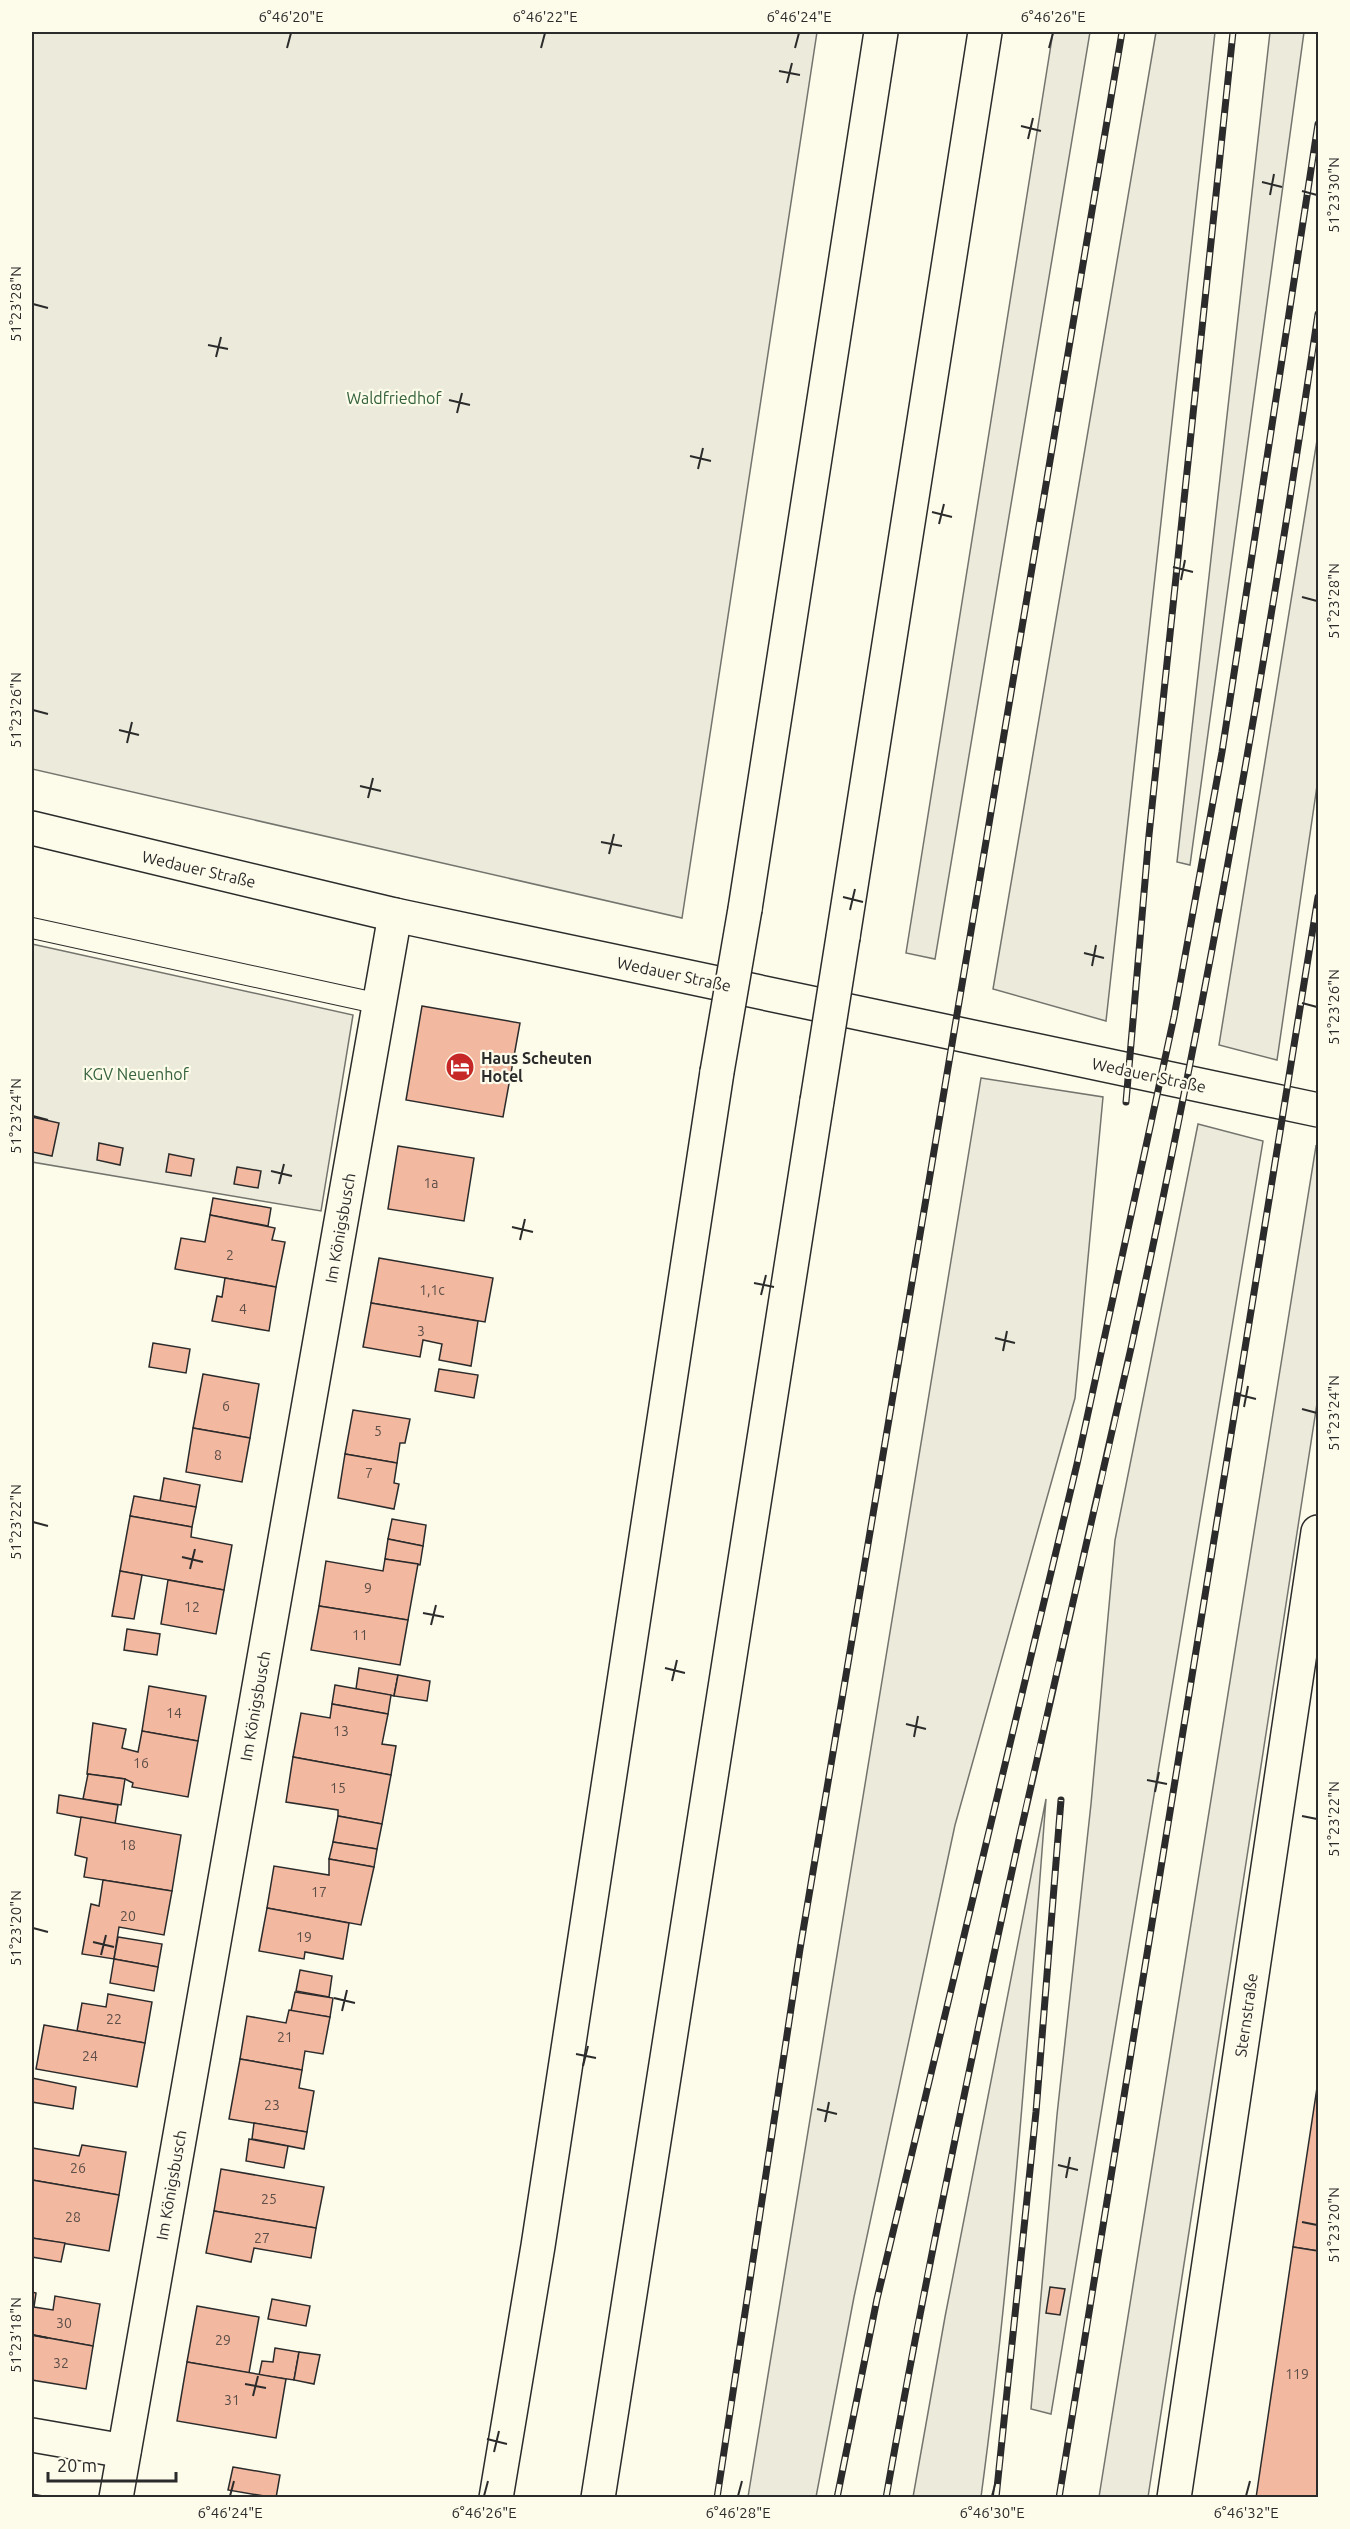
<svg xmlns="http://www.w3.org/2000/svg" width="1350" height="2529" viewBox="0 0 1350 2529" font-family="Ubuntu,sans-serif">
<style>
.green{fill:#ecebdb;stroke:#74746e;stroke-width:1.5}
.building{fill:#f2b8a0;stroke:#2b2b2b;stroke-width:1.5}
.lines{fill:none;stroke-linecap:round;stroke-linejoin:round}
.service-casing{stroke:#2b2b2b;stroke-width:22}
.minor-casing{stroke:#2b2b2b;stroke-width:36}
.tertiary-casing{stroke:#2b2b2b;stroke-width:36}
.motorway-casing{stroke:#2b2b2b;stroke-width:36}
.service{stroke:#fdfbea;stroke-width:20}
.minor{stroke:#fdfbea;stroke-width:33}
.tertiary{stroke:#fdfbea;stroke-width:33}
.motorway{stroke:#fdfbea;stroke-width:33}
.rail-casing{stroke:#2b2b2b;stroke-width:7}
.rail{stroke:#fdfbea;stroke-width:4.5;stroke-dasharray:14;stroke-linecap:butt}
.motorway-bridge-casing{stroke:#2b2b2b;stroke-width:36;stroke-linecap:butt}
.motorway-bridge{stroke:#fdfbea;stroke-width:33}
.ticks{fill:none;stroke:#2b2b2b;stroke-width:2}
.labels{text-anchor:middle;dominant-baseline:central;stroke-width:4.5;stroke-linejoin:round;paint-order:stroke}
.number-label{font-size:14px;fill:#5d4e48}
.park-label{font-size:16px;fill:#34623c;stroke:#fdfbea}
.street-label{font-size:16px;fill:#2b2b2b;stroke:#fdfbea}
.poi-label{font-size:16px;font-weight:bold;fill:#2b2b2b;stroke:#fdfbea;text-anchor:start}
.neatline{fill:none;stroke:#2b2b2b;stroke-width:2}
.ticks-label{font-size:15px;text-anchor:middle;fill:#2b2b2b}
</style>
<rect width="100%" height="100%" fill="#fdfbea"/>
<!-- green -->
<g class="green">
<path d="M32 32H817L682 918 32 769Z"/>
<path d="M1053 32H1090L935 959 906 953Z"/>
<path d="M1156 32H1215L1106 1021 993 989Z"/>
<path d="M1270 32H1304L1190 865 1177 862Z"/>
<path d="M1318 434V779L1277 1060 1219 1045Z"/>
<path d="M32 944 353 1015 321 1211 32 1162Z"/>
<path d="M981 1078 1103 1097 1075 1398 955 1825 854 2297 816 2497H748Z"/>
<path d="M1198 1124 1263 1141 1051 2414 1031 2409 1057 2115 1091 1804 1115 1540Z"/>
<path d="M1316 1146 1318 1147V1397L1148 2497H1099Z"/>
<path d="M1046 1799C1028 2032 1012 2266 981 2497H913L945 2317Z"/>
</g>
<!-- building -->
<g class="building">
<path d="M422 1006 520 1023 503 1117 406 1100Z"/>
<path d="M32 1117 59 1123 52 1156 32 1152Z"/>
<path d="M99 1143 123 1148 120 1165 97 1160Z"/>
<path d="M398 1146 474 1158 464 1221 388 1209Z"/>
<path d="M169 1154 194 1159 191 1176 166 1172Z"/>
<path d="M237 1167 261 1171 258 1188 234 1184Z"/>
<path d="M213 1198 271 1208 268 1226 210 1215Z"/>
<path d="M210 1215 275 1228 272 1240 285 1242 276 1287 175 1269 181 1238 205 1242Z"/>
<path d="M379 1258 493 1278 485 1322 371 1303Z"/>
<path d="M225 1278 276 1287 269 1331 212 1321 217 1296 222 1297Z"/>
<path d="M371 1303 478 1321 471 1366 439 1360 442 1344 423 1340 420 1357 363 1347Z"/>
<path d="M153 1343 190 1349 186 1373 149 1367Z"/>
<path d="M439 1369 478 1375 474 1398 435 1391Z"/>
<path d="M203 1374 259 1384 250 1438 193 1428Z"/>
<path d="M353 1410 410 1419 405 1443H400L397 1463 345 1454Z"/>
<path d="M193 1428 250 1438 242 1482 186 1472Z"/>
<path d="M345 1454 397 1463 394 1483 399 1484 394 1509 338 1498Z"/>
<path d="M164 1478 200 1485 196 1507 160 1501Z"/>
<path d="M134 1496 196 1507 192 1527 130 1516Z"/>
<path d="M130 1516 192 1527 191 1537 232 1545 224 1590 120 1571Z"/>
<path d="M392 1519 426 1525 423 1546 388 1539Z"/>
<path d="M388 1539 423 1546 420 1565 385 1559Z"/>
<path d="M385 1559 418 1564 408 1620 319 1606 326 1561 383 1571Z"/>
<path d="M120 1571 142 1575 134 1619 112 1616Z"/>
<path d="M168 1580 224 1590 216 1634 161 1624Z"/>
<path d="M319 1606 408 1620 400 1665 311 1650Z"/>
<path d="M127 1629 160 1634 157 1655 124 1650Z"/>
<path d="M359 1668 398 1675 394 1696 356 1689Z"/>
<path d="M398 1675 430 1681 427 1701 394 1696Z"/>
<path d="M335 1685 391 1695 388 1714 332 1704Z"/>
<path d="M149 1686 206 1696 198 1741 142 1731Z"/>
<path d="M332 1704 388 1714 382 1744 396 1746 391 1775 293 1757 301 1713 330 1718Z"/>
<path d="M93 1723 126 1729 122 1748 138 1752 142 1731 198 1741 188 1797 132 1787 133 1783 125 1779 87 1774Z"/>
<path d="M293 1757 391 1775 382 1824 338 1816V1810L286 1802Z"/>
<path d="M88 1774 125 1779 121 1805 83 1799Z"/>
<path d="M59 1795 118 1805 115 1824 57 1813Z"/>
<path d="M338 1816 382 1824 377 1849 333 1842Z"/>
<path d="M81 1817 181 1835 172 1891 84 1877 87 1858 75 1855Z"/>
<path d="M333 1842 377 1849 374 1867 329 1859Z"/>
<path d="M329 1859 374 1867 361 1925 267 1908 274 1866 329 1875Z"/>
<path d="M103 1880 172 1891 164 1935 119 1927 114 1959 82 1954 91 1904 99 1906Z"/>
<path d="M267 1908 349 1923 343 1959 305 1952 304 1959 259 1951Z"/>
<path d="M118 1937 162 1944 158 1967 114 1959Z"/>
<path d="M114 1959 158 1967 154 1991 110 1983Z"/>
<path d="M300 1970 332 1976 329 1997 296 1991Z"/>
<path d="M295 1992 333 1998 330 2017 291 2011Z"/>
<path d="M108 1994 152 2002 145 2043 77 2031 82 2003 106 2007Z"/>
<path d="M289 2010 330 2017 323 2054 305 2051 302 2070 240 2059 247 2016 286 2023Z"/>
<path d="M44 2025 145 2043 137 2087 36 2069Z"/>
<path d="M240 2059 302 2070 299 2088 314 2091 307 2132 229 2119Z"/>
<path d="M32 2078 76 2087 73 2109 32 2102Z"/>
<path d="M1318 2081V2251L1293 2247Z"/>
<path d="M254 2123 307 2132 304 2149 252 2139Z"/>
<path d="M249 2139 288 2146 284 2168 246 2161Z"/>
<path d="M82 2145 126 2152 119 2195 32 2180V2148L79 2156Z"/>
<path d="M221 2169 324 2187 316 2228 214 2211Z"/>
<path d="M32 2180 119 2195 109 2251 32 2238Z"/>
<path d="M214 2211 316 2228 311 2258 254 2248 251 2262 206 2253Z"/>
<path d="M32 2238 65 2243 61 2262 32 2257Z"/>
<path d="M1293 2247 1318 2251V2498H1256Z"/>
<path d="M1050 2287 1065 2289 1060 2315 1046 2313Z"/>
<path d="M32 2292 36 2293 34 2307 53 2310 55 2296 100 2304 93 2346 32 2335Z"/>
<path d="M272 2299 310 2306 306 2326 268 2319Z"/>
<path d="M197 2306 259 2317 249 2373 187 2362Z"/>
<path d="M32 2335 93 2346 86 2389 32 2380Z"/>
<path d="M275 2348 299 2352 294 2380 259 2375 262 2361 273 2362Z"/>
<path d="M299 2352 320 2355 314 2384 294 2380Z"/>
<path d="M187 2362 286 2379 276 2438 177 2421Z"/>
<path d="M233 2467 280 2475 276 2498 228 2490Z"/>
<path d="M32 2494 54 2498H32Z"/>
</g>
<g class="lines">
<!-- service casing -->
<g class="service-casing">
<path id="service" d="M32 928 380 1004"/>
</g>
<!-- minor casing -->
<g class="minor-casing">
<g id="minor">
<path d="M32 2435 124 2451"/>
<path d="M116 2498 395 915"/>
<path d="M1174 2498 1318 1532"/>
</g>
</g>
<!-- tertiary casing -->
<g class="tertiary-casing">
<path id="tertiary" d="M32 828 395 915 1318 1110"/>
</g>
<!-- motorway casing -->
<g class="motorway-casing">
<g id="motorway">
<path d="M745 909 881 32"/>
<path d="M843 937 985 32"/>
<path d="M496 2498 538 2246 717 1072"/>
<path d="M598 2498 817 1101"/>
</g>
</g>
<!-- service -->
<use href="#service" class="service"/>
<!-- minor -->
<use href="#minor" class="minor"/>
<!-- tertiary -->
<use href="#tertiary" class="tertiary"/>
<!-- motorway -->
<use href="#motorway" class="motorway"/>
<!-- rail casing -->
<g class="rail-casing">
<g id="rail">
<path d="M1126 1102 1149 835 1233 32"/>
<path d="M717 2498 800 1949 1122 32"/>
<path d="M837 2498 877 2299 1077 1464 1174 1017 1222 752 1318 124"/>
<path d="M886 2498C925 2277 971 2058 1019 1839 1055 1675 1095 1512 1131 1348 1206 1006 1267 661 1318 314"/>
<path d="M996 2498 1036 2112 1061 1800"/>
<path d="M1059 2498 1318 897"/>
</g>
</g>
<!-- rail -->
<use href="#rail" class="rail"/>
<!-- motorway-bridge casing -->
<g class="motorway-bridge-casing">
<g id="motorway-bridge">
<path d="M717 1072 745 909"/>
<path d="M817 1101 843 937"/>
</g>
</g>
<!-- motorway-bridge -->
<use href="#motorway-bridge" class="motorway-bridge"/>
</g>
<!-- ticks -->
<path class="ticks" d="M287 48 291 33M541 48 545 33M795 48 799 33M1049 48 1053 33M779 71 800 75M787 83 792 63M1021 126 1041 131M1028 139 1033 118M1262 182 1282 187M1302 191 1317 195M1270 195 1274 174M33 304 48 308M208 345 228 349M216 357 221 337M449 400 470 405M457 413 462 393M690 456 711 461M698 469 703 448M932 512 952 517M939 524 944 504M1173 567 1193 572M1181 580 1185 560M1302 597 1317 601M33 710 48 714M119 730 139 735M127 743 132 722M360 786 381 791M368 798 373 778M601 842 622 846M609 854 614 834M843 897 863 902M850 910 855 889M1084 953 1104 958M1092 966 1096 945M1302 1003 1317 1007M33 1116 48 1120M271 1171 292 1176M279 1184 284 1164M512 1227 533 1232M520 1240 525 1219M754 1283 774 1287M761 1295 766 1275M995 1338 1015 1343M1003 1351 1007 1331M1236 1394 1256 1399M1244 1407 1248 1386M1302 1409 1317 1413M33 1522 48 1526M182 1557 203 1562M190 1569 195 1549M423 1613 444 1617M431 1625 436 1605M665 1668 685 1673M672 1681 677 1660M906 1724 926 1729M914 1737 918 1716M1147 1780 1167 1784M1155 1792 1159 1772M1302 1816 1317 1819M33 1928 48 1932M93 1942 114 1947M101 1955 106 1935M334 1998 355 2003M342 2011 347 1990M576 2054 596 2058M583 2066 588 2046M817 2109 837 2114M825 2122 829 2102M1058 2165 1078 2170M1066 2178 1070 2157M1302 2222 1317 2225M33 2335 48 2338M245 2384 266 2388M253 2396 258 2376M487 2439 507 2444M494 2452 499 2431M230 2496 234 2481M484 2496 488 2481M738 2496 742 2481M992 2496 996 2481M1246 2496 1250 2481"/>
<!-- icons -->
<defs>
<g id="hotel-disc" transform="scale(1.5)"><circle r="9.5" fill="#c62828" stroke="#fdfbea"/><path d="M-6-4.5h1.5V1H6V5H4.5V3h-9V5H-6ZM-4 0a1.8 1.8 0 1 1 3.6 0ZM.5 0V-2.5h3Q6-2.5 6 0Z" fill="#fff"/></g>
</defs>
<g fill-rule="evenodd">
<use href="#hotel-disc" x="460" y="1067"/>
</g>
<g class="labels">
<!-- number labels -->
<g class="number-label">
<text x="431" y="1183">1a</text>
<text x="230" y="1255">2</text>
<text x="432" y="1290">1,1c</text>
<text x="243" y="1309">4</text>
<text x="421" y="1331">3</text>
<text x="226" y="1406">6</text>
<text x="378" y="1431">5</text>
<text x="218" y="1455">8</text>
<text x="369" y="1473">7</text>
<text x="368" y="1588">9</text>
<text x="192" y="1607">12</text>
<text x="360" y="1635">11</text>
<text x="174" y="1713">14</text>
<text x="341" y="1731">13</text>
<text x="141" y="1763">16</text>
<text x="338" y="1788">15</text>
<text x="128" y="1845">18</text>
<text x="319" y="1892">17</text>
<text x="128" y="1916">20</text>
<text x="304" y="1937">19</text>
<text x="114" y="2019">22</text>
<text x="285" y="2037">21</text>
<text x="90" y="2056">24</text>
<text x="272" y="2105">23</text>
<text x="78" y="2168">26</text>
<text x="269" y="2199">25</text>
<text x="73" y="2217">28</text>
<text x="262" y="2238">27</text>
<text x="64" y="2323">30</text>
<text x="223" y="2340">29</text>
<text x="61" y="2363">32</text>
<text x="1297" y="2374">119</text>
<text x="232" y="2400">31</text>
</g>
<!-- park labels -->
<g class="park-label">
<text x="394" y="398">Waldfriedhof</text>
<text x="136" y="1074">KGV Neuenhof</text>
</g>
<!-- street labels -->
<g class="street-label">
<text transform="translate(199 869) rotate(13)">Wedauer Straße</text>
<text transform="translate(674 974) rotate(12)">Wedauer Straße</text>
<text transform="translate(1149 1075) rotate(12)">Wedauer Straße</text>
<text transform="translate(340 1228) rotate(-80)">Im Königsbusch</text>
<text transform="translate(255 1706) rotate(-80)">Im Königsbusch</text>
<text transform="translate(1246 2015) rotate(-82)">Sternstraße</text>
<text transform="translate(171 2185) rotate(-80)">Im Königsbusch</text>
</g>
<!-- poi labels -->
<g class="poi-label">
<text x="481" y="1058">Haus Scheuten<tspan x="481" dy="18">Hotel</tspan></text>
</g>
</g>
<!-- border -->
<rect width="1350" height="2529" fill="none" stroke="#fdfbea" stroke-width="66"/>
<!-- scale -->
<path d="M48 2472v9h128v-9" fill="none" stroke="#2b2b2b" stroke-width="3"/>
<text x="57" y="2472" font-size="18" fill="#2b2b2b" stroke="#fdfbea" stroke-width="4.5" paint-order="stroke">20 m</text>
<rect x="33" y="33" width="1284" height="2463" class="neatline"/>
<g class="ticks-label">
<text x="291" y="22">6°46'20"E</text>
<text x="545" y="22">6°46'22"E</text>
<text x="799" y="22">6°46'24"E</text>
<text x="1053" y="22">6°46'26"E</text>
<text transform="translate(1334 195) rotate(-90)" y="5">51°23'30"N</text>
<text transform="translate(16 304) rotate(-90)" y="5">51°23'28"N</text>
<text transform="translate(1334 601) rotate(-90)" y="5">51°23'28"N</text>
<text transform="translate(16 710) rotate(-90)" y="5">51°23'26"N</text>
<text transform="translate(1334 1007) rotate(-90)" y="5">51°23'26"N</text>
<text transform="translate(16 1116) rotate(-90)" y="5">51°23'24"N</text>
<text transform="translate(1334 1413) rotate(-90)" y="5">51°23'24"N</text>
<text transform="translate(16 1522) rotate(-90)" y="5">51°23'22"N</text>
<text transform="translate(1334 1819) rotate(-90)" y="5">51°23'22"N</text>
<text transform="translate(16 1928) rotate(-90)" y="5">51°23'20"N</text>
<text transform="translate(1334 2225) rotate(-90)" y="5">51°23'20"N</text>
<text transform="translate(16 2335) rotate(-90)" y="5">51°23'18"N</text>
<text x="230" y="2518">6°46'24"E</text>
<text x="484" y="2518">6°46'26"E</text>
<text x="738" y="2518">6°46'28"E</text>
<text x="992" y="2518">6°46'30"E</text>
<text x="1246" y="2518">6°46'32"E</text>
</g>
</svg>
